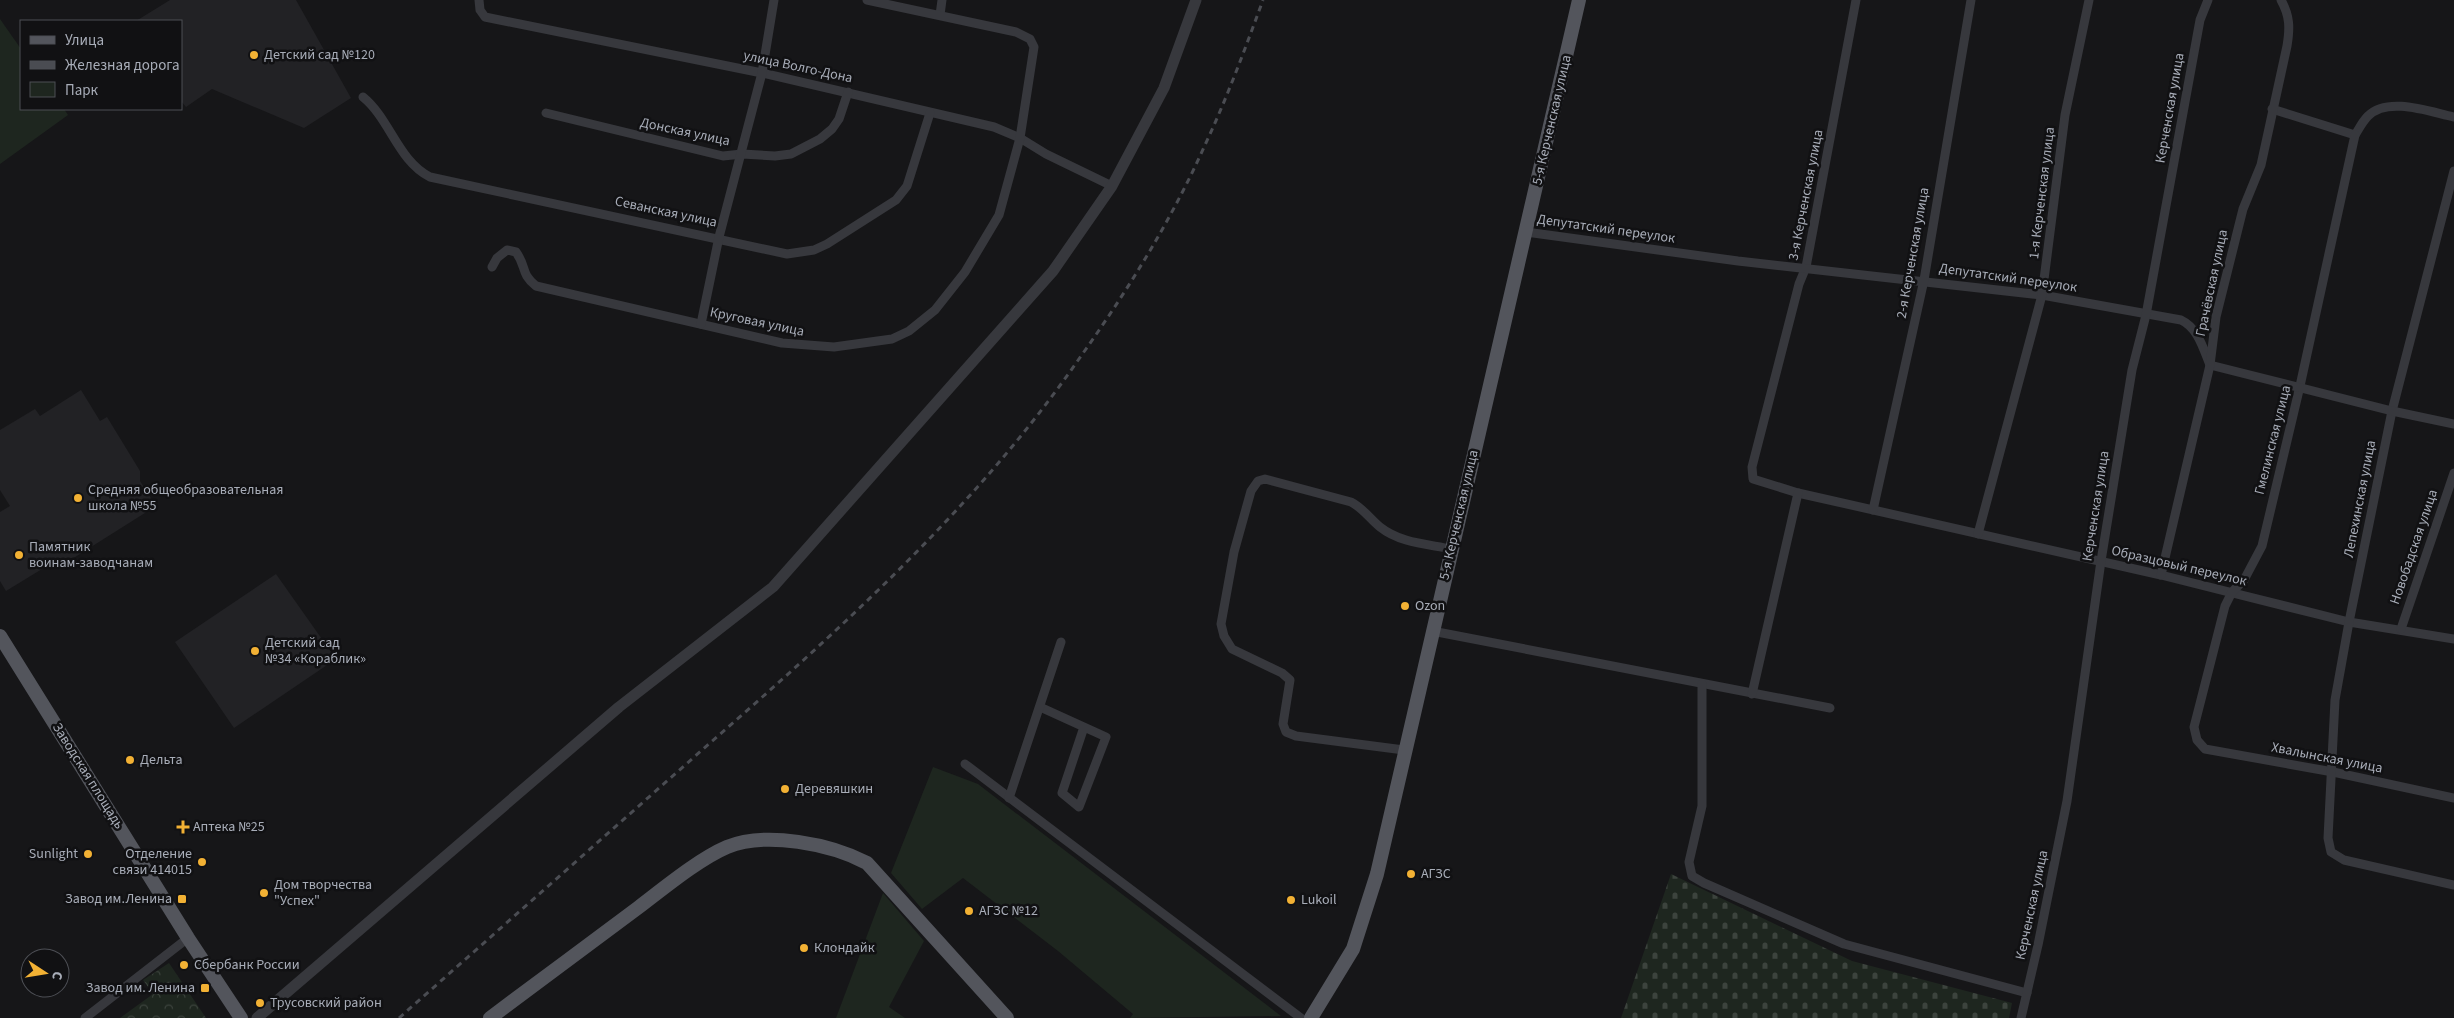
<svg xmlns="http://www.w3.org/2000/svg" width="2454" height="1018" viewBox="0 0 2454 1018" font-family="'Source Sans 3',sans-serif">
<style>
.built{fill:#222225}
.green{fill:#1e261f}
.forest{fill:url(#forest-crowns)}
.cemetery{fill:url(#cemetery-stones)}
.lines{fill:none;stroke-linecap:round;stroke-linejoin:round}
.minor{stroke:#37383d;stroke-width:9}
.tertiary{stroke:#37383d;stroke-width:11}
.primary{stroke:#53555c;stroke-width:14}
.rail{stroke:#4a4c52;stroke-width:3;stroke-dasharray:6 5;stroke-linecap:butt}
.poi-dot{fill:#f2b134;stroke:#111113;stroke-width:2}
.labels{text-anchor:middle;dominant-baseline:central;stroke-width:5;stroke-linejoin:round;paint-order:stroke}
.poi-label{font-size:14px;fill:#a8adb8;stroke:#111113;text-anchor:start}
.street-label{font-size:14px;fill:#a8adb8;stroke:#111113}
</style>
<defs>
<pattern id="forest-crowns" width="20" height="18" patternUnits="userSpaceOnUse" patternTransform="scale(1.25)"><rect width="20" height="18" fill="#1e261f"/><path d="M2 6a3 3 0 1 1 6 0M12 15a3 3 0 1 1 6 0" fill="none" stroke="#3c433d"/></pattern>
<pattern id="cemetery-stones" width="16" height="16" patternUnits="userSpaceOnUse" patternTransform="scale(1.25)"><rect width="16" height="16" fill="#1e261f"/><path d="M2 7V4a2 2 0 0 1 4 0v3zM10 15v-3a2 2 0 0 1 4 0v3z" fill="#3c433d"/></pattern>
</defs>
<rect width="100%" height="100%" fill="#161618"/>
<!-- built -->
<g class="built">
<path d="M170 0H296L351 98 304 128 212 89 186 107 181 101V21H136Z"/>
<path d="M81 390 100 421 107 417 140 471V481L156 506 64 564 60 558 6 591 0 581V512L10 506 0 490V430L35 409 40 416Z"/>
<path d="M276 574 336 659 234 728 175 642Z"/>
</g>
<!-- green -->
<g class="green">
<path d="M0 19 21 49V109H64L68 115 0 164Z"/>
<path d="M933 767 978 784 1281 1016 1130 1018 1133 1014 1058 951 963 878 922 909 891 873Z"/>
<path d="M883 893 924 941 889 1007 905 1018H836Z"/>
</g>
<!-- forest -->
<path class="forest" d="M169 963 206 1018H120L153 994 143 980Z"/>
<!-- cemetery -->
<path class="cemetery" d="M1671 874 1852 961 2012 1003 2009 1018H1621Z"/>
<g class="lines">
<!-- minor -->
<g class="minor">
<path d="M479 0 480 10 485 17 762 73 994 127 1020 138 1046 154 1112 186"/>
<path d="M1856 0 1806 267 1799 284 1752 467 1753 479 1798 493 2161 575 2349 622 2454 639"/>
<path d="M940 15 942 0"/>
<path d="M363 97C390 119 398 161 430 177L787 254 814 250 827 244 896 200 907 186 930 113"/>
<path d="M2272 109 2355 135C2359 129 2362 122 2368 116 2388 96 2430 112 2454 117"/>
<path d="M546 113 723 156 742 154 775 156 791 154 820 139 832 129 839 119 848 92"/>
<path d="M2355 135 2300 386 2262 546 2244 580 2232 592 2225 606 2194 727 2197 740 2205 749 2333 772 2454 798"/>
<path d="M2454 171 2392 411 2349 622 2335 700 2328 838 2331 852 2344 860 2454 885"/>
<path d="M1526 232 1738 261 2042 295 2181 320C2198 328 2203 348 2210 365L2392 411 2454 424"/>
<path d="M492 267 497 258 507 250 516 252C527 267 520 273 536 286L782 343 834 347 892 339 909 331 935 310 965 272 999 215 1020 138 1034 47 1030 39 1016 32 867 0"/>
<path d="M701 324 719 237 762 73 774 0"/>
<path d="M1873 510 1924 280 1971 0"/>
<path d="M1978 534 2042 295 2065 115 2089 0"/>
<path d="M2161 575 2210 365 2216 317 2243 209 2261 165 2287 46C2290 28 2290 16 2281 0"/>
<path d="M2401 629 2454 473"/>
<path d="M1432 631 1830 708"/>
<path d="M1702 684V806L1689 862 1692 876 1704 883 1844 944 2027 993"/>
<path d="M1752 694 1798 493"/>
<path d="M1040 707 1106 737 1079 807 1062 793 1084 727"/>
<path d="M1404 750 1296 736 1286 732 1283 724 1290 680 1282 673 1232 649 1224 636 1221 624 1234 552 1251 491 1258 481 1265 479 1351 502C1363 508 1370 519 1380 527 1400 543 1427 544 1451 549"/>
<path d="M965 764 1301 1018"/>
<path d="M1009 798 1061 642"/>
<path d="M85 1018 188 938"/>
<path d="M2021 1018 2038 945 2067 801 2101 561 2132 370 2146 315 2200 20 2208 0"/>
</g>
<!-- tertiary -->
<path class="tertiary" d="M257 1018 619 707 773 587 1053 271 1112 186 1164 88 1196 0"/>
<!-- primary -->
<g class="primary">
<path d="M0 636 188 938 241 1018"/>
<path d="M490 1018C539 981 590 944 639 907 664 888 699 859 727 847 766 831 831 844 867 863L1007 1018"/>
<path d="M1311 1018 1353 949 1377 874 1579 0"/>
</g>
<!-- rail -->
<path class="rail" d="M399 1018C503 926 606 835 710 743 845 625 978 505 1081 356 1128 290 1172 219 1205 145 1227 98 1245 49 1263 0"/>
</g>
<!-- markers -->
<g class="poi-dot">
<circle cx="254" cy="55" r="5"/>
<circle cx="78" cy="498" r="5"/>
<circle cx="19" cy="555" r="5"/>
<circle cx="1405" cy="606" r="5"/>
<circle cx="255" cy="651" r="5"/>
<circle cx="130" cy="760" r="5"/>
<circle cx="785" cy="789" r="5"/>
<path d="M180.5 819.5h5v5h5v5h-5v5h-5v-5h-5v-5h5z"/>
<circle cx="88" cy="854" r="5"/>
<circle cx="202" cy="862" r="5"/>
<circle cx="1411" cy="874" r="5"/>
<circle cx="264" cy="893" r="5"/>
<rect x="177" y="894" width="10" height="10" rx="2.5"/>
<circle cx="1291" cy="900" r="5"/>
<circle cx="969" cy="911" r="5"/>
<circle cx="804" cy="948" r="5"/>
<circle cx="184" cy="965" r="5"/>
<rect x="200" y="983" width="10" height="10" rx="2.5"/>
<circle cx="260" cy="1003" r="5"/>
</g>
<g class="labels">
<!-- poi labels -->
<g class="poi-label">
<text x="264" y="55">Детский сад №120</text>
<text x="88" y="490">Средняя общеобразовательная<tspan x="88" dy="16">школа №55</tspan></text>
<text x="29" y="547">Памятник<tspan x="29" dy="16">воинам-заводчанам</tspan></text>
<text x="1415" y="606">Ozon</text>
<text x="265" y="643">Детский сад<tspan x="265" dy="16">№34 «Кораблик»</tspan></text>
<text x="140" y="760">Дельта</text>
<text x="795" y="789">Деревяшкин</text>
<text x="193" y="827">Аптека №25</text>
<text x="78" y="854" text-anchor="end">Sunlight</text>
<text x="192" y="854" text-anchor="end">Отделение<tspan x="192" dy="16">связи 414015</tspan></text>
<text x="1421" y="874">АГЗС</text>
<text x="274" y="885">Дом творчества<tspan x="274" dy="16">"Успех"</tspan></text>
<text x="172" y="899" text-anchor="end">Завод им.Ленина</text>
<text x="1301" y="900">Lukoil</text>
<text x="979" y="911">АГЗС №12</text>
<text x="814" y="948">Клондайк</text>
<text x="194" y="965">Сбербанк России</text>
<text x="195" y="988" text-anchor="end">Завод им. Ленина</text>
<text x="270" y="1003">Трусовский район</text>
</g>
<!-- street labels -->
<g class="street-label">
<text transform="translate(798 67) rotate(12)">улица Волго-Дона</text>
<text transform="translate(2170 108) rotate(-80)">Керченская улица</text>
<text transform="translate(1552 120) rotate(-77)">5-я Керченская улица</text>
<text transform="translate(685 132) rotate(12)">Донская улица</text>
<text transform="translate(2042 193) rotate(-83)">1-я Керченская улица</text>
<text transform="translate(1806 195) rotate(-79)">3-я Керченская улица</text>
<text transform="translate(666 212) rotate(12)">Севанская улица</text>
<text transform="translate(1606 229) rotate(8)">Депутатский переулок</text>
<text transform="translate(1913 253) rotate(-80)">2-я Керченская улица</text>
<text transform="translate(2008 278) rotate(8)">Депутатский переулок</text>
<text transform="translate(2212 283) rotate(-78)">Грачёвская улица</text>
<text transform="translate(757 322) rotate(12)">Круговая улица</text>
<text transform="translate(2273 440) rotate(-76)">Гмелинская улица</text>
<text transform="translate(2360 499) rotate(-79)">Лепехинская улица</text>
<text transform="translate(2096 506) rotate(-81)">Керченская улица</text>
<text transform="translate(1459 515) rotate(-77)">5-я Керченская улица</text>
<text transform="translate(2414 547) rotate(-71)">Новобадская улица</text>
<text transform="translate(2179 566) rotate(13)">Образцовый переулок</text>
<text transform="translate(2327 758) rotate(11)">Хвалынская улица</text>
<text transform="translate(88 776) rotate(58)">Заводская площадь</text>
<text transform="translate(2032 905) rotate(-78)">Керченская улица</text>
</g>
</g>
<!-- legend -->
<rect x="20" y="20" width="162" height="90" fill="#111113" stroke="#4d4f55"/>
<rect x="30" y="36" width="25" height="8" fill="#53555c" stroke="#4d4f55"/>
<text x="65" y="45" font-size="15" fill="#a8adb8">Улица</text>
<rect x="30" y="61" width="25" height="8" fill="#4a4c52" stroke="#4d4f55"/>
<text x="65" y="70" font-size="15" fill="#a8adb8">Железная дорога</text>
<rect x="30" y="82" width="25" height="15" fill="#1e261f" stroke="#4d4f55"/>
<text x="65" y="95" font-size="15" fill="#a8adb8">Парк</text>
<!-- north arrow -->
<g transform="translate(45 973) rotate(102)"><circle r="24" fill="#111113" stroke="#4d4f55"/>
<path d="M0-4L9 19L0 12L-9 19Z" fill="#f2b134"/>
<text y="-8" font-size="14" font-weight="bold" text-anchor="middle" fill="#a8adb8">С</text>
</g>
</svg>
